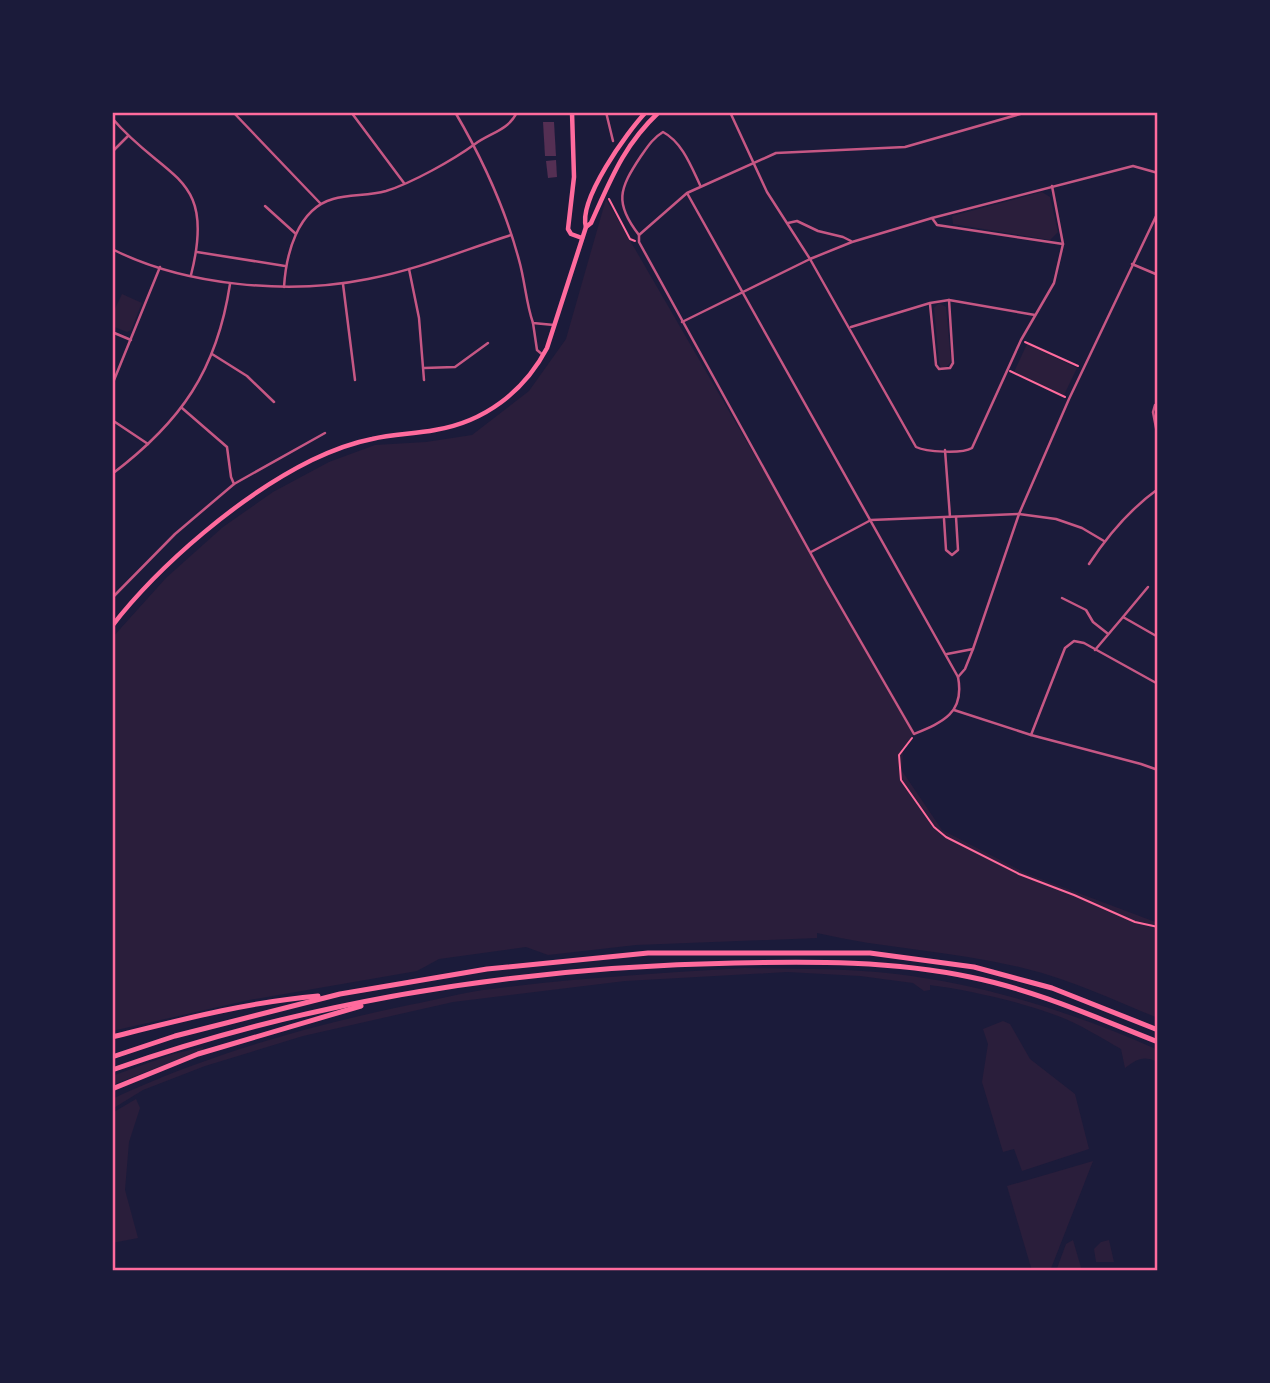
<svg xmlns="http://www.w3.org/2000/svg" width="1270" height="1383" viewBox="0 0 1270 1383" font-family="Merriweather,serif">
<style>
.green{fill:#2a1e3b}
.building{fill:#542f53}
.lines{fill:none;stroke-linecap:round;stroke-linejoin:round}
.path{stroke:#ff6b9d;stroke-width:2}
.minor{stroke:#c65784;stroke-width:2.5}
.primary{stroke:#ff6b9d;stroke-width:4.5}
.trunk{stroke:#ff6b9d;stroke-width:5}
.neatline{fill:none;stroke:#ff6b9d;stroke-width:2.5}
</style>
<rect width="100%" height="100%" fill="#1b1b3a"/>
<!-- green -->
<g class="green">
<path d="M1042 192 1050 197 1058 232 1050 240 953 224 952 216Z"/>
<path d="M606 199 915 732 903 751 902 771 942 830 1025 873 1158 923V1018C1114 1000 1070 979 1023 968 955 951 885 949 817 933V938L636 945 548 955 526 947 439 959 417 971 249 1000 112 1031V638L166 578 223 527 273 492 329 462 375 445 426 442 472 435 529 391 566 339Z"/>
<path d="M122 294 142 303 131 330 127 332 112 326V315Z"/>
<path d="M939 303 946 307 951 362 945 368H941L939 362 934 308Z"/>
<path d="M1027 344 1077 368 1064 395 1014 372Z"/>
<path d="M745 968C796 969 846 968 896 974 987 985 1075 1013 1158 1050V1062C1143 1055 1137 1059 1125 1068L1121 1049C1101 1038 1080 1024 1058 1016 1021 1002 969 990 930 985V990L924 991 913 983 860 976 787 972 625 981 453 1002 303 1036 205 1066 143 1090 112 1109V1099C206 1055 308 1026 409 1005 437 1000 464 992 492 989 576 978 661 973 745 968Z"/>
<path d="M1003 1021 1010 1024 1030 1059 1075 1094 1089 1149 1022 1171 1014 1149 1003 1152 982 1082 988 1044 983 1029Z"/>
<path d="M203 1047V1050L112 1085V1076L173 1054Z"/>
<path d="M136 1099 140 1108 129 1142 125 1190 138 1238 112 1243V1116L114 1112Z"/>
<path d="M1093 1161 1050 1271H1032L1007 1186Z"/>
<path d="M1073 1240 1082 1271H1056L1066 1244Z"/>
<path d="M1109 1240 1114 1262H1096L1094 1249 1101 1242Z"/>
</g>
<!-- building -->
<g class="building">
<path d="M543 122H554L556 156H545Z"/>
<path d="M556 160 557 177 548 178 546 161Z"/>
</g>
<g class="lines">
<!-- path -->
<g class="path">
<path d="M609 199 630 239 635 241"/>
<path d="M1025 342 1078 366"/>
<path d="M1010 371 1065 397"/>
<path d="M912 738 899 755 901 780 934 827 946 837 1019 874 1074 895 1135 922 1158 927"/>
</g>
<!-- minor -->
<g class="minor">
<path d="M233 112 320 203"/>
<path d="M351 112 404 183"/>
<path d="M455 112C482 158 505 208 519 260 525 281 526 303 533 323L554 325"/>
<path d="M606 112 613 141"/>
<path d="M730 112 767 192 810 259 916 447C926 452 962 454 972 448L1021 340 1054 283 1063 244 1052 186"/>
<path d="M112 118C165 181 217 173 191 275"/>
<path d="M112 152 128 136"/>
<path d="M687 193 958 677C965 713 943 722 914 734L827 583 639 242V235L687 193 776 153 905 147 1027 112"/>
<path d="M265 206 296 234"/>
<path d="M932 218 937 225 1063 244"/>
<path d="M788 223 797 221 818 231 843 237 851 241"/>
<path d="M639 235C614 203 619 189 641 156 648 146 653 138 663 132 682 142 691 166 700 185"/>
<path d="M112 249C185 286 289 295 368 279 417 270 464 250 511 235"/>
<path d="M197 252 285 266"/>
<path d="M1132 264 1158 275"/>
<path d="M409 269 419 318 424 380"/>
<path d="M343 284 355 380"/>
<path d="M284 287C286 255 297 209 333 199 350 194 368 196 386 191 412 183 453 160 475 144 490 133 509 130 517 112"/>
<path d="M930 304 936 365 939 369 950 368 953 363 949 300"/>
<path d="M682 322 810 259 852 242 932 218 1133 166 1158 173"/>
<path d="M533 323 537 350 543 355"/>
<path d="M851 327 930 303 949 300 1035 315"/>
<path d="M112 332 131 340"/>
<path d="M212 354 247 376 274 402"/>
<path d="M424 368 455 367 488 343"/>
<path d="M112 385 160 267"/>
<path d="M1155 405 1153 412 1157 433"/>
<path d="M112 420 148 444"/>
<path d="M945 450 950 517"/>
<path d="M112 474C181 422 217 370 230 284"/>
<path d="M234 484 325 433"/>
<path d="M944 519 946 550 952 555 958 550 956 517"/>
<path d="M811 552 871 520 1019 514 1056 519 1082 528 1104 541"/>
<path d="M1089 564C1108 535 1130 509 1158 489"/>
<path d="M112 598 175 534 234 484 231 477 227 447 182 408"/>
<path d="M1062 598 1086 610 1093 622 1107 633"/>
<path d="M1123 617 1148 587"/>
<path d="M1095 650 1123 617 1158 637"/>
<path d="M947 654 973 649"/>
<path d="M958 677 965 669 973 649 1019 514 1069 399 1158 212"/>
<path d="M954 710 1031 735 1141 764 1158 770"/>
<path d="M1031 735 1065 648 1074 641 1084 643 1158 684"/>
</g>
<!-- primary -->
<g class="primary">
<path d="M572 112 574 177 568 229 571 234 582 238"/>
<path d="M586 227C578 200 627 132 646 112"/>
<path d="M112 626C160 564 241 495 312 460 331 451 351 443 372 439 392 434 414 434 435 430 484 422 524 392 547 348L586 227 591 223C611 179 623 146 659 112"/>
</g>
<!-- trunk -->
<g class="trunk">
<path d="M112 1037C180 1020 248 1002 318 996"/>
<path d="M112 1057 175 1036 340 994 487 969 648 953H870L974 967 1052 988 1158 1030"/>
<path d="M112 1070C311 1000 524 967 735 963 812 961 894 961 970 977 1035 990 1097 1018 1158 1042"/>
<path d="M112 1089 198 1054 361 1006"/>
</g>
</g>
<!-- border -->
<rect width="1270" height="1383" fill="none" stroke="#1b1b3a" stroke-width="228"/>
<rect x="114" y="114" width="1042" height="1155" class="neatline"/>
</svg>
